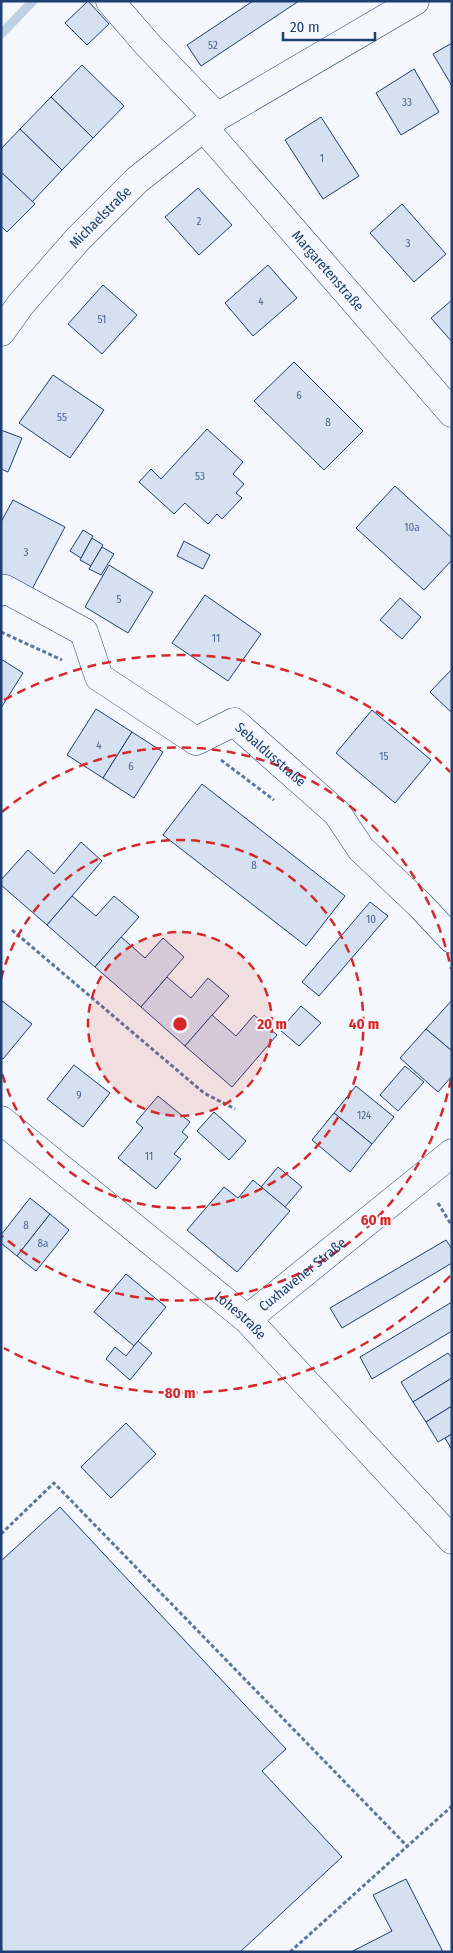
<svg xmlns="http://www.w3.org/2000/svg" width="453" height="1953" viewBox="0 0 453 1953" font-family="'Fira Sans Condensed',sans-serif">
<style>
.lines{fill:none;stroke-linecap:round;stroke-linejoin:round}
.stream{stroke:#bed0e5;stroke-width:9}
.building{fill:#d5e0f0;stroke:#1d3f73}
.minor-casing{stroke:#1d3f73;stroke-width:29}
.path{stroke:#5e769c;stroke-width:3;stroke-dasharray:4 2.5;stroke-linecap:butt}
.minor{stroke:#f4f7fb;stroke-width:28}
.ring{fill:none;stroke:#d62828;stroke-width:2.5;stroke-dasharray:9 6}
.labels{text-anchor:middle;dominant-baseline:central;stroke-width:4;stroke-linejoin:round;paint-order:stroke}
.number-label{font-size:11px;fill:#4b6792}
.street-label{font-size:14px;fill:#1d3f73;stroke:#f4f7fb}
.centre{fill:#d62828;stroke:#f4f7fb;stroke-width:2.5}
.ring-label{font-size:15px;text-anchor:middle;font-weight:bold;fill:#d62828;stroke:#f4f7fb;stroke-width:4;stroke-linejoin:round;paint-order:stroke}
</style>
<rect width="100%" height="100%" fill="#f4f7fb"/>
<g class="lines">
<!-- stream -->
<path class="stream" d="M1 34 33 1"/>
</g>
<!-- building -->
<g class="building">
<path d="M88 1 109 24 87 45 65 23Z"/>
<path d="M253 1H299L201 66 187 45Z"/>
<path d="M452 43V86L433 54Z"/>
<path d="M82 65 124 106 93 138 51 97Z"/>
<path d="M414 69 439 112 401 135 376 93Z"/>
<path d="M51 97 93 138 62 170 20 129Z"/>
<path d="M321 117 359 176 323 199 285 140Z"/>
<path d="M20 129 62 170 32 202 1 172V149Z"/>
<path d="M1 172 35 204 7 232 1 226Z"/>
<path d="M198 188 232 225 199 255 165 217Z"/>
<path d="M402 204 446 254 414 282 370 233Z"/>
<path d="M268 265 297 298 253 336 225 303Z"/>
<path d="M103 285 137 315 102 354 68 324Z"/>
<path d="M452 300V342L431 318Z"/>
<path d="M294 362 363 431 324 470 254 401Z"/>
<path d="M53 375 104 410 70 458 19 423Z"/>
<path d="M207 429 243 462 233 474 244 484 236 493 242 498 222 519 217 514 208 524 185 503 174 514 139 482 151 469 161 479Z"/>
<path d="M1 430 22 438 8 472 1 469Z"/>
<path d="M395 486 452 538V560L424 590 356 528Z"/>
<path d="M13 500 65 527 30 593 1 578V522Z"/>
<path d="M83 530 93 536 81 558 70 551Z"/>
<path d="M92 538 103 545 91 566 80 560Z"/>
<path d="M184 541 210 555 203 569 177 556Z"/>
<path d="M102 547 114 554 101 575 89 569Z"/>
<path d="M109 565 153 592 128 633 85 607Z"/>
<path d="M205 595 261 634 228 681 172 643Z"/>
<path d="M400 598 421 617 402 639 380 620Z"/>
<path d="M1 659 23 673 1 708Z"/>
<path d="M452 669V713L430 692Z"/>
<path d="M96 709 132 732 103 778 67 755Z"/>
<path d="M372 710 431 760 395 803 336 753Z"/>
<path d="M132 732 163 752 134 798 103 778Z"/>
<path d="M202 784 345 896 306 946 163 835Z"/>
<path d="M81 842 102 861 47 925 1 885V880L28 850 54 874Z"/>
<path d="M72 896 96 916 114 896 139 917 95 967 47 925Z"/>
<path d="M370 902 388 916 319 996 302 982Z"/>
<path d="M121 937 145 958 163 938 184 957 141 1007 95 967Z"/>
<path d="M167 977 191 998 208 978 229 996 185 1046 141 1007Z"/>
<path d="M1 1000 32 1024 3 1059 1 1057Z"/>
<path d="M452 1000V1051L426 1029Z"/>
<path d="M301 1006 321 1023 299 1046 280 1030Z"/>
<path d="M212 1015 236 1036 254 1015 277 1035 232 1087 185 1046Z"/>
<path d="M426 1029 452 1051V1076L438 1092 400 1058Z"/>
<path d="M74 1065 110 1093 83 1127 47 1099Z"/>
<path d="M405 1066 424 1082 398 1111 380 1095Z"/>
<path d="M356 1086 394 1117 372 1144 334 1113Z"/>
<path d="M158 1096 190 1122 182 1132 188 1137 174 1154 181 1159 156 1189 118 1158 143 1128 136 1122Z"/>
<path d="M214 1112 246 1141 229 1160 197 1131Z"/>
<path d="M334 1113 372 1144 350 1172 312 1140Z"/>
<path d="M278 1167 302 1187 285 1207 261 1187Z"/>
<path d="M253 1180 290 1211 237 1272 187 1230 224 1187 238 1198Z"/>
<path d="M30 1198 50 1214 17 1256 1 1243V1235Z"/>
<path d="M50 1214 69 1230 36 1271 17 1256Z"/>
<path d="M446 1240 452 1249V1263L342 1328 330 1308Z"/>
<path d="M126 1274 166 1307 134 1346 94 1312Z"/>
<path d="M452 1302V1331L372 1379 360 1357Z"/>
<path d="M138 1341 152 1353 130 1380 106 1359 115 1347 126 1356Z"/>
<path d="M448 1353 452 1358V1378L413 1402 401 1382Z"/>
<path d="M452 1378V1406L426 1422 413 1402Z"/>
<path d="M452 1406V1434L438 1442 426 1422Z"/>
<path d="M126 1423 156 1454 111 1498 81 1467Z"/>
<path d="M452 1434V1450L445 1438Z"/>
<path d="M60 1507 286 1749 262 1771 342 1857 240 1952H1V1561Z"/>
<path d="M406 1879 443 1952H351L392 1931 373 1895Z"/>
</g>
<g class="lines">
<!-- minor casing -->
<g class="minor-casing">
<g id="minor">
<path d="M110 1 148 45 217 117"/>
<path id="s1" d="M204 128 452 413"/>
<path id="s2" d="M1 332 21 304 78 239 137 180 217 117 415 1"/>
<path id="s3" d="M1 592 5 589 84 632 99 677 196 741 234 722 337 813 361 849 420 905 452 939"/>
<path id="s4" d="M1 1120 247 1319 452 1540"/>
<path id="s5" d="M247 1319 452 1153"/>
</g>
</g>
<!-- path -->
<g class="path">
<path d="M1 632 62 660"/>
<path d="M221 760 274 800"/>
<path d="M12 930 204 1093 235 1109"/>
<path d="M438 1203 452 1226"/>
<path d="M1 1534 54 1483 407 1846"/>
<path d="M290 1952 452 1806"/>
</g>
<!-- minor -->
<use href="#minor" class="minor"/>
</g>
<!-- distance rings -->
<circle cx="180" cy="1024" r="92" fill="#d62828" fill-opacity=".12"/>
<g class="ring">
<circle cx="180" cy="1024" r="92"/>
<path d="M1 979A184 184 0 1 1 1 1069"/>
<path d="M451 1079A277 277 0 0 1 2 1236M2 812A277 277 0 0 1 451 969"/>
<path d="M450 1276A369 369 0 0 1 4 1348M4 700A369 369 0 0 1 450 772"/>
</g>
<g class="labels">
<!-- number labels -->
<g class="number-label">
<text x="213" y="45">52</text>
<text x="407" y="102">33</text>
<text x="322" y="158">1</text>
<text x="199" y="221">2</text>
<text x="408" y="243">3</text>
<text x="261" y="301">4</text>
<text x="102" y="319">51</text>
<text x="299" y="395">6</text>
<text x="62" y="417">55</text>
<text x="328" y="422">8</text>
<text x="200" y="476">53</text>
<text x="412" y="527">10a</text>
<text x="26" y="552">3</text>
<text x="119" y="599">5</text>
<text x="216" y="638">11</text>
<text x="99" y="745">4</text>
<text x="384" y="756">15</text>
<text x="131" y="766">6</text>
<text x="254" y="865">8</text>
<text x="371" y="919">10</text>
<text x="79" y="1095">9</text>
<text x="364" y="1115">124</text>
<text x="149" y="1156">11</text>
<text x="26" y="1225">8</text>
<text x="43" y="1243">8a</text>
</g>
<!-- street labels -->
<g class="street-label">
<text stroke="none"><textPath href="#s2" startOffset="152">Michaelstraße</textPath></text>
<text stroke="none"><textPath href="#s1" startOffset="189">Margaretenstraße</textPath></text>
<text stroke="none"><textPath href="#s3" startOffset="350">Sebaldusstraße</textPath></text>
<text stroke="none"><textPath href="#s5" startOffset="71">Cuxhavener Straße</textPath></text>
<text stroke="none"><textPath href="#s4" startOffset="309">Lohestraße</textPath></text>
</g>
</g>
<circle cx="180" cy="1024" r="8" class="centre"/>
<g class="ring-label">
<text x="272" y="1029">20 m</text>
<text x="364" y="1029">40 m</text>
<text x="376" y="1225">60 m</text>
<text x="180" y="1398">80 m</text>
</g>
<!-- border -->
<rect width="453" height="1953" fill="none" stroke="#1d3f73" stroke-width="5"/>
<!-- scale -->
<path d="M283 32v8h92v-8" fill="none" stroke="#1d3f73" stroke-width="2.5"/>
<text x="290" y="32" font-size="15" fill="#1d3f73" stroke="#f4f7fb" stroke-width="4" paint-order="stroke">20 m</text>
</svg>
